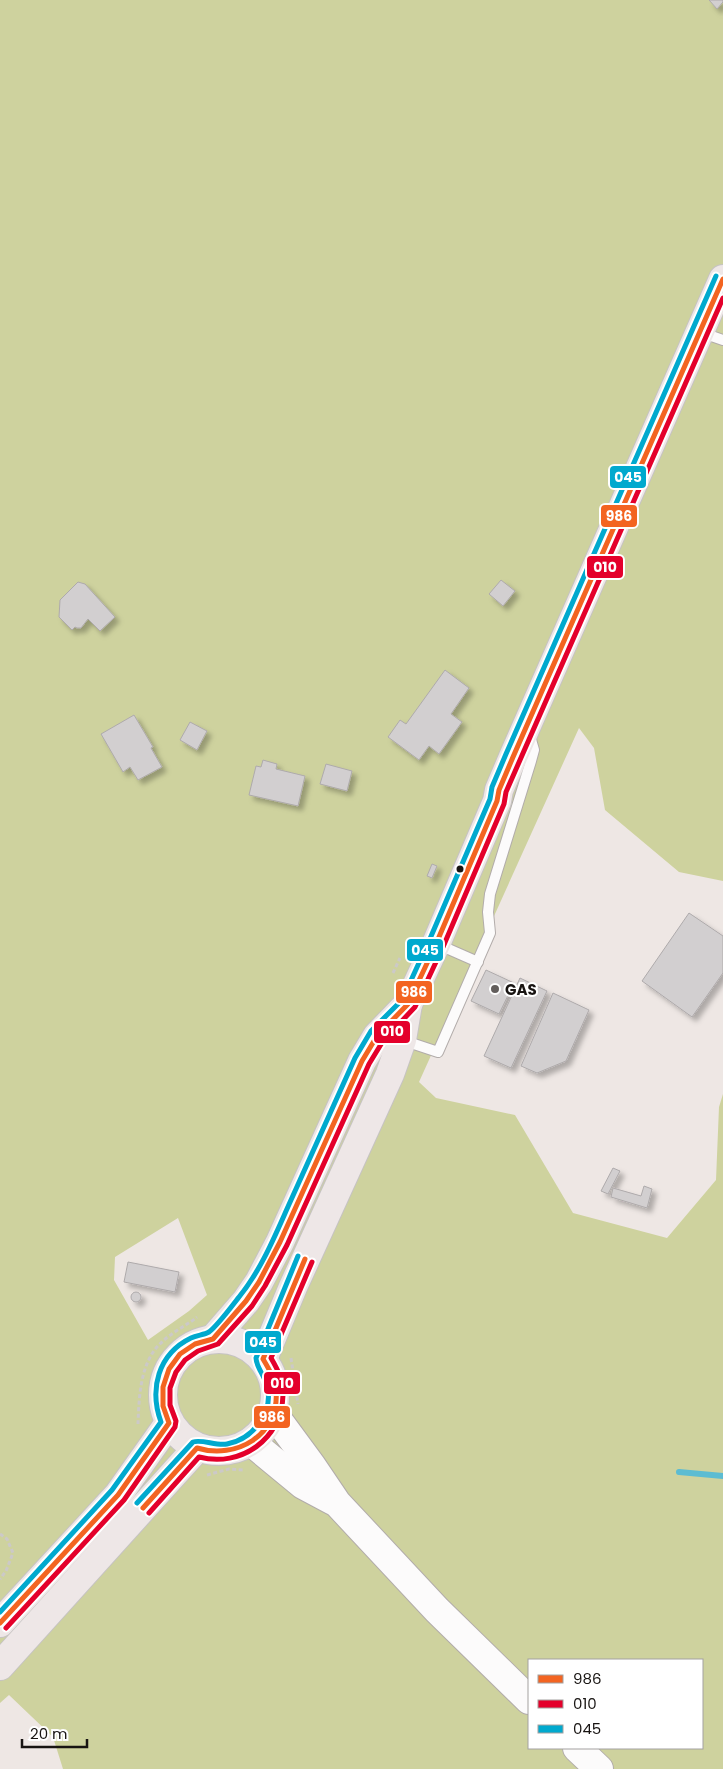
<svg xmlns="http://www.w3.org/2000/svg" width="723" height="1769" viewBox="0 0 723 1769" font-family="Poppins,sans-serif">
<style>
.forest{fill:#ced29e;fill-rule:evenodd}
.lines{fill:none;stroke-linecap:round;stroke-linejoin:round}
.stream{stroke:#5cbcd2;stroke-width:6}
.building{fill:#d2cfd0;stroke:#aeaaab;filter:url(#shadow)}
.lane-casing{stroke:#b2acaa;stroke-width:12}
.secondary-casing{stroke:#b2acaa;stroke-width:30}
.primary-casing{stroke:#c6c3c2;stroke-width:30}
.path{stroke:#ccc9c8;stroke-width:3;stroke-dasharray:4 2.5;stroke-linecap:butt}
.lane{stroke:#fcfbfb;stroke-width:10}
.secondary{stroke:#fcfbfb;stroke-width:28}
.primary{stroke:#eee7e7;stroke-width:28}
.bus-1-casing{stroke:#fff;stroke-width:9}
.bus-2-casing{stroke:#fff;stroke-width:9}
.bus-3-casing{stroke:#fff;stroke-width:9}
.bus-1{stroke:#f36421;stroke-width:5}
.bus-2{stroke:#e4002b;stroke-width:5}
.bus-3{stroke:#00a9ce;stroke-width:5}
.bus-dot{fill:#181412;stroke:#fff;stroke-width:2}
.poi-dot{fill:#635e5c;stroke:#fff;stroke-width:2}
.labels{text-anchor:middle;dominant-baseline:central;stroke-width:4;stroke-linejoin:round;paint-order:stroke}
.poi-label{font-size:15px;font-weight:bold;fill:#181412;stroke:#fff;text-anchor:start}
.line-badge{stroke:#fff;stroke-width:2}
.badge-label{font-size:14px;text-anchor:middle;font-weight:bold;fill:#fff}
</style>
<defs>
<filter id="shadow"><feDropShadow dx="4.5" dy="4.5" stdDeviation="2.5" flood-color="#0004"/></filter>
</defs>
<rect width="100%" height="100%" fill="#eee7e4"/>
<!-- forest -->
<path class="forest" d="M0 0H723V881L679 872 605 810 594 748 579 728 419 1082 436 1098 515 1115 573 1213 667 1238 716 1180 719 1107 723 1094V1769H63L53 1737 9 1695 0 1703ZM178 1218 207 1295 189 1311 148 1340 114 1280 115 1257ZM529 1660H702V1748H529Z"/>
<g class="lines">
<!-- stream -->
<path class="stream" d="M679 1472 723 1476"/>
</g>
<!-- building -->
<g class="building">
<path d="M709 0H723V2L717 9Z"/>
<path d="M501 580 515 591 503 606 489 594Z"/>
<path d="M78 582 85 584 115 617 100 631 88 619 81 628H77L75 627 72 630 59 617 60 600Z"/>
<path d="M445 670 469 688 451 714 462 722 439 754 429 746 419 760 388 737 400 720 406 724Z"/>
<path d="M134 715 153 747 151 748 162 767 138 780 130 767 123 772 101 734Z"/>
<path d="M190 722 207 731 197 750 180 740Z"/>
<path d="M263 760 277 764 276 769 305 776 298 806 249 795 256 766 261 767Z"/>
<path d="M326 764 352 771 347 791 320 784Z"/>
<path d="M432 864 437 866 432 878 427 876Z"/>
<path d="M689 913 723 936V973L692 1017 642 981Z"/>
<path d="M486 970 514 983 499 1014 471 1001Z"/>
<path d="M520 978 547 991 511 1068 484 1056Z"/>
<path d="M553 993 589 1010 566 1061 537 1073 521 1066Z"/>
<path d="M613 1168 620 1171 608 1194 601 1191Z"/>
<path d="M644 1186 652 1189 647 1208 611 1197 613 1188 641 1196Z"/>
<path d="M128 1262 179 1272 175 1292 124 1282Z"/>
<circle cx="136" cy="1297" r="5"/>
</g>
<g class="lines">
<!-- lane casing -->
<g class="lane-casing">
<g id="lane">
<path d="M700 332 723 340"/>
<path d="M437 944 478 962"/>
<path d="M402 1040 438 1052 490 933 488 912 490 894 531 761 534 750 529 733"/>
</g>
</g>
<!-- secondary casing -->
<g class="secondary-casing">
<g id="secondary">
<path d="M273 1413 312 1466 337 1503 437 1610 529 1700"/>
<path d="M251 1442 303 1485 333 1501"/>
<path d="M577 1748 599 1769"/>
</g>
</g>
<!-- primary casing -->
<g class="primary-casing">
<g id="primary">
<circle cx="219" cy="1395" r="56"/>
<path d="M213 1339 246 1301 259 1282 280 1242 362 1061 377 1036 408 1004 436 944 497 801 499 790 513 757 723 279"/>
<path d="M263 1359 293 1287 390 1074 402 1040 408 1004"/>
<path d="M0 1623 118 1495 169 1423"/>
<path d="M0 1666 197 1448"/>
</g>
</g>
<!-- path -->
<g class="path">
<path d="M393 973 400 958"/>
<path d="M291 1358 298 1404"/>
<path d="M138 1424C139 1397 140 1361 162 1342 172 1332 186 1326 197 1317"/>
<path d="M207 1475 229 1469 244 1470"/>
<path d="M0 1534 7 1539 13 1553 6 1571 0 1579"/>
</g>
<!-- lane -->
<use href="#lane" class="lane"/>
<!-- secondary -->
<use href="#secondary" class="secondary"/>
<!-- primary -->
<use href="#primary" class="primary"/>
<!-- bus-1 casing -->
<g class="bus-1-casing">
<g id="bus-1">
<path d="M143 1508 197 1448C236 1460 280 1435 276 1391 275 1379 269 1369 263 1359L305 1259"/>
<path d="M0 1623 118 1495 169 1423 163 1406V1387L169 1369 180 1354 195 1344 213 1339 246 1301 259 1282 280 1242 362 1061 377 1036 408 1004 436 944 497 801 499 790 513 757 723 279"/>
</g>
</g>
<!-- bus-2 casing -->
<g class="bus-2-casing">
<g id="bus-2">
<path d="M149 1513 199 1457C241 1468 282 1439 283 1395 284 1382 278 1370 271 1358L312 1262"/>
<path d="M6 1628 124 1500 175 1427 176 1421 170 1405V1388L176 1372 185 1360 198 1351 218 1344 252 1306 265 1286 287 1245 369 1064 383 1041 415 1007 443 947 504 804 506 792 520 760 723 298"/>
</g>
</g>
<!-- bus-3 casing -->
<g class="bus-3-casing">
<g id="bus-3">
<path d="M137 1503 193 1442C202 1439 216 1446 227 1444 253 1439 274 1412 267 1386 265 1376 256 1367 256 1358L298 1256"/>
<path d="M0 1612 112 1490 161 1422C149 1389 158 1354 191 1338 197 1335 204 1335 209 1332 217 1326 232 1306 239 1297 262 1269 276 1233 291 1200 312 1153 334 1105 355 1058L371 1031 402 1000 429 941 490 799 492 787 506 754 716 276"/>
</g>
</g>
<!-- bus-1 -->
<use href="#bus-1" class="bus-1"/>
<!-- bus-2 -->
<use href="#bus-2" class="bus-2"/>
<!-- bus-3 -->
<use href="#bus-3" class="bus-3"/>
</g>
<!-- markers -->
<circle class="bus-dot" cx="460" cy="869" r="4.5"/>
<circle class="poi-dot" cx="495" cy="989" r="5"/>
<g class="labels">
<!-- poi labels -->
<g class="poi-label">
<text x="505" y="989">GAS</text>
</g>
</g>
<g class="line-badge">
<rect x="609" y="465" width="38" height="24" rx="5" fill="#00a9ce"/>
<rect x="600" y="504" width="38" height="24" rx="5" fill="#f36421"/>
<rect x="586" y="555" width="38" height="24" rx="5" fill="#e4002b"/>
<rect x="406" y="938" width="38" height="24" rx="5" fill="#00a9ce"/>
<rect x="395" y="980" width="38" height="24" rx="5" fill="#f36421"/>
<rect x="373" y="1020" width="38" height="24" rx="5" fill="#e4002b"/>
<rect x="244" y="1330" width="38" height="24" rx="5" fill="#00a9ce"/>
<rect x="263" y="1371" width="38" height="24" rx="5" fill="#e4002b"/>
<rect x="253" y="1405" width="38" height="24" rx="5" fill="#f36421"/>
</g>
<g class="badge-label">
<text x="628" y="482">045</text>
<text x="619" y="521">986</text>
<text x="605" y="572">010</text>
<text x="425" y="955">045</text>
<text x="414" y="997">986</text>
<text x="392" y="1036">010</text>
<text x="263" y="1347">045</text>
<text x="282" y="1388">010</text>
<text x="272" y="1422">986</text>
</g>
<!-- legend -->
<rect x="528" y="1659" width="175" height="90" fill="#ffffff" stroke="#a3a1a0"/>
<rect x="538" y="1675" width="25" height="8" fill="#f36421" stroke="#a3a1a0"/>
<text x="573" y="1684" font-size="15" fill="#181412">986</text>
<rect x="538" y="1700" width="25" height="8" fill="#e4002b" stroke="#a3a1a0"/>
<text x="573" y="1709" font-size="15" fill="#181412">010</text>
<rect x="538" y="1725" width="25" height="8" fill="#00a9ce" stroke="#a3a1a0"/>
<text x="573" y="1734" font-size="15" fill="#181412">045</text>
<!-- scale -->
<path d="M22 1739v8h65v-8" fill="none" stroke="#181412" stroke-width="2.5"/>
<text x="30" y="1739" font-size="15" fill="#181412" stroke="#ffffff" stroke-width="4" paint-order="stroke">20 m</text>
</svg>
